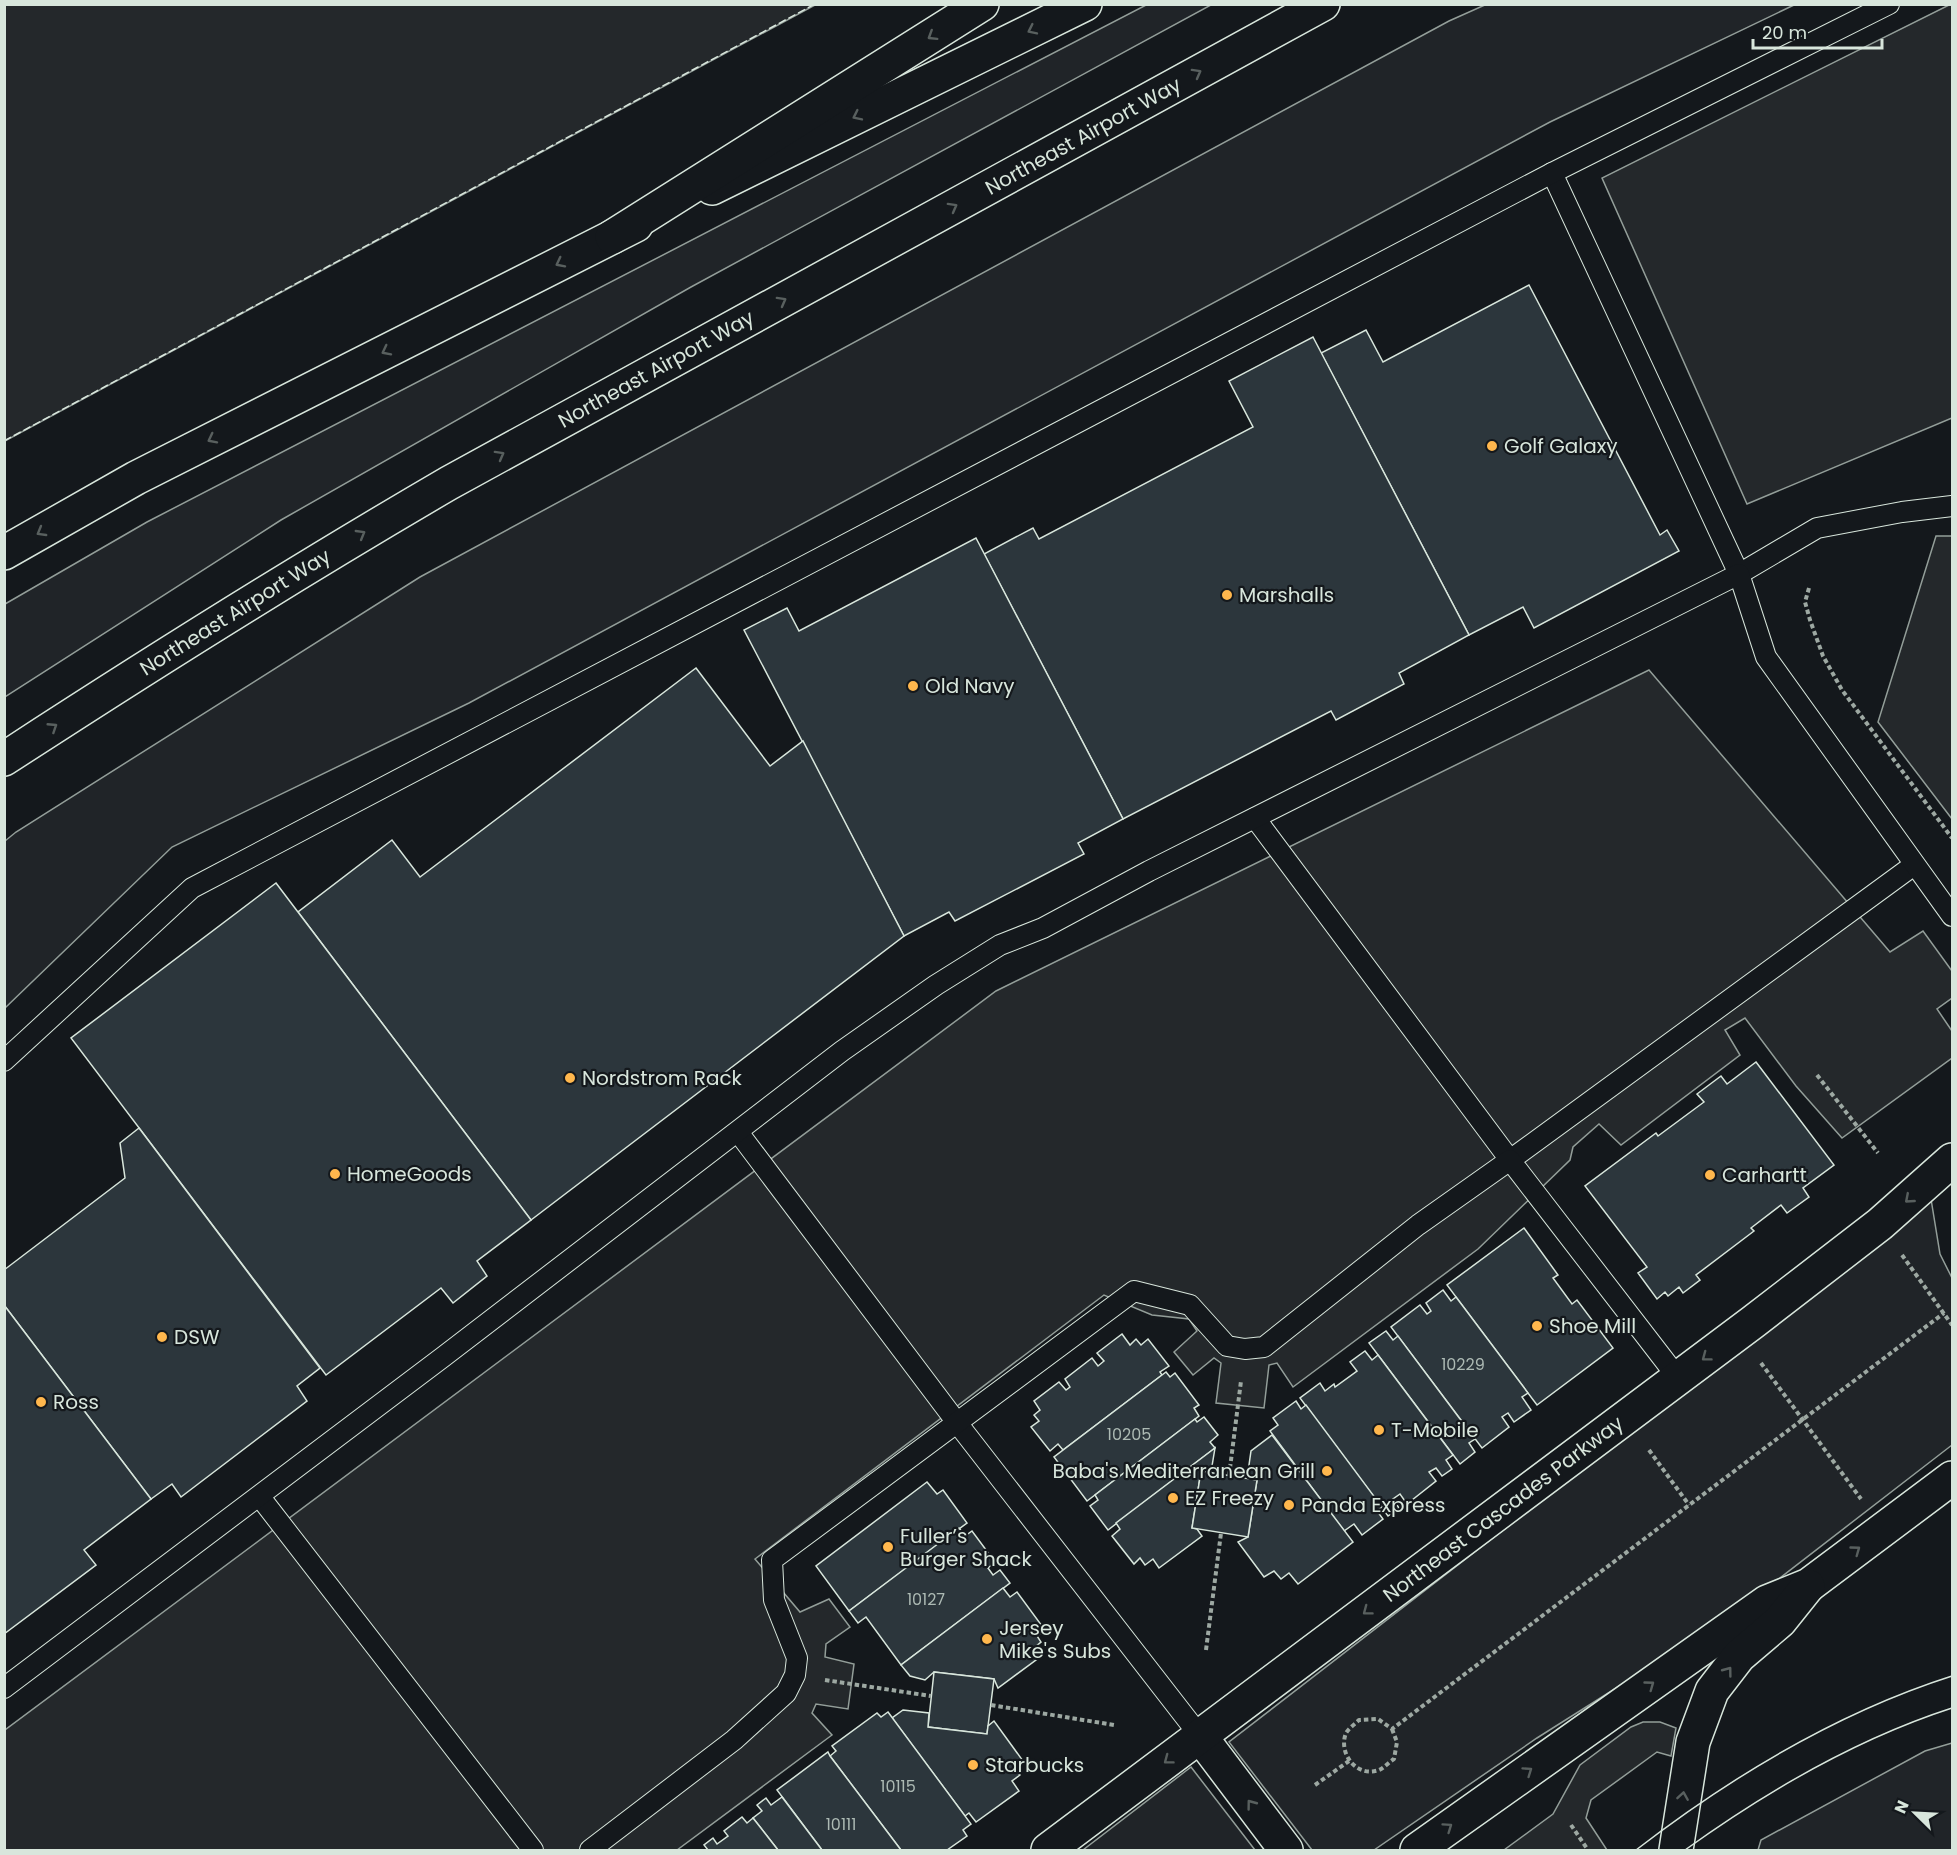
<svg xmlns="http://www.w3.org/2000/svg" width="1957" height="1855" viewBox="0 0 1957 1855" font-family="Poppins,sans-serif">
<style>
.green{fill:#202428;stroke:#939e99;stroke-width:1.5}
.parking{fill:#24282b;stroke:#939e99;stroke-width:1.5}
.building{fill:#2c363c;stroke:#d8e6dc;stroke-width:1.5}
.lines{fill:none;stroke-linecap:round;stroke-linejoin:round}
.service-casing{stroke:#d8e6dc;stroke-width:22}
.tertiary-casing{stroke:#d8e6dc;stroke-width:36}
.primary-casing{stroke:#d8e6dc;stroke-width:36}
.motorway-casing{stroke:#d8e6dc;stroke-width:36}
.path{stroke:#9da8a2;stroke-width:4;stroke-dasharray:4.5 3;stroke-linecap:butt}
.service{stroke:#14181c;stroke-width:20}
.tertiary{stroke:#14181c;stroke-width:33}
.primary{stroke:#14181c;stroke-width:33}
.motorway{stroke:#14181c;stroke-width:33}
.tram{stroke:#d8e6dc;stroke-width:1.5}
.fence{stroke:#d8e6dc;stroke-width:1.5;stroke-dasharray:8 3;stroke-linecap:butt}
.oneway{stroke:#59605f}
.poi-dot{fill:#ffb74d;stroke:#14181c;stroke-width:2}
.labels{text-anchor:middle;dominant-baseline:central;stroke-width:4.5;stroke-linejoin:round;paint-order:stroke}
.number-label{font-size:16px;fill:#adbab4}
.street-label{font-size:20px;fill:#d8e6dc;stroke:#14181c}
.poi-label{font-size:20px;fill:#d8e6dc;stroke:#14181c;text-anchor:start}
</style>
<rect width="100%" height="100%" fill="#14181c"/>
<!-- green -->
<g class="green">
<path d="M1148 4 1211 5 691 287 281 520 5 697V604L147 522Z"/>
<path d="M1487 4 1794 5 1550 122 469 703 172 847 5 1008V841L16 832 420 577 1449 21Z"/>
<path d="M1931 1199 1940 1254 1952 1278V1445L1776 1581 1705 1632 1537 1738 1374 1850H1312L1229 1742Z"/>
<path d="M1952 1743V1850H1758L1761 1840 1925 1751Z"/>
<path d="M1191 1767 1255 1850H1083Z"/>
</g>
<!-- parking -->
<g class="parking">
<path d="M5 4H815V5L5 441Z"/>
<path d="M1949 5H1952V418L1747 504 1602 178Z"/>
<path d="M1936 536H1952V819L1878 722Z"/>
<path d="M1649 670 1890 952 1923 931 1952 971V998L1937 1009 1952 1031V1058L1842 1138 1796 1086 1745 1018 1725 1030 1740 1055 1621 1145 1599 1124 1573 1147 1570 1160 1478 1249 1293 1387 1277 1363 1269 1365 1264 1408 1216 1403 1221 1363 1214 1358 1193 1375 1174 1352 1197 1331 1189 1319 1152 1315 1104 1295 755 1559 800 1612 829 1599 850 1627 826 1644 825 1657 854 1664 848 1709 816 1704 812 1713 832 1735 677 1850H5V1730L996 991Z"/>
<path d="M1643 1722H1660L1676 1728 1671 1756 1657 1752 1591 1800 1586 1818 1607 1850H1504L1553 1814 1580 1765 1631 1727Z"/>
</g>
<!-- building -->
<g class="building">
<path d="M1529 285 1660 535 1667 530 1679 551 1534 628 1523 607 1469 635 1321 353 1366 330 1383 362Z"/>
<path d="M1313 337 1469 635 1399 673 1404 684 1336 720 1331 711 1123 819 984 554 1033 528 1039 539 1253 427 1229 381Z"/>
<path d="M976 538 1123 819 1078 843 1084 854 955 921 949 912 904 936 744 630 787 608 799 631Z"/>
<path d="M696 668 770 766 803 741 904 936 531 1220 298 912 392 840 420 877Z"/>
<path d="M276 883 531 1220 477 1261 487 1276 453 1303 441 1288 326 1375 71 1038Z"/>
<path d="M1756 1062 1834 1165 1803 1188 1809 1197 1787 1213 1781 1205 1751 1228 1754 1231 1696 1275 1700 1280 1683 1293 1679 1287 1668 1296 1665 1292 1657 1299 1638 1273 1647 1267 1585 1186 1656 1133 1658 1136 1704 1102 1697 1094 1721 1076 1727 1084Z"/>
<path d="M139 1128 320 1368 297 1386 307 1401 181 1497 172 1484 151 1499 4 1305V1270L125 1178 120 1143Z"/>
<path d="M1524 1228 1558 1275 1553 1278 1572 1304 1577 1300 1613 1348 1537 1405 1447 1285Z"/>
<path d="M1443 1290 1451 1301 1456 1297 1528 1393 1522 1397 1531 1410 1514 1422 1508 1413 1502 1417 1509 1427 1482 1448 1391 1327 1420 1305 1427 1314 1431 1311 1426 1303Z"/>
<path d="M4 1305 151 1499 84 1550 96 1565 4 1634Z"/>
<path d="M1386 1331 1393 1340 1398 1336 1475 1439 1469 1443 1475 1452 1460 1464 1369 1343Z"/>
<path d="M1122 1334 1130 1345 1136 1339 1141 1345 1148 1339 1169 1366 1160 1372 1162 1375 1063 1450 1058 1444 1050 1451 1031 1427 1039 1421 1034 1415 1040 1410 1034 1401 1059 1382 1066 1390 1070 1387 1065 1379 1092 1358 1098 1366 1104 1361 1097 1353Z"/>
<path d="M1365 1351 1372 1360 1378 1355 1453 1455 1446 1460 1452 1469 1442 1476 1436 1468 1429 1472 1436 1481 1407 1504 1400 1494 1393 1499 1399 1508 1388 1516 1300 1398 1320 1383 1325 1391 1334 1384 1335 1387 1357 1371 1350 1362Z"/>
<path d="M1166 1372 1170 1377 1175 1373 1199 1405 1194 1408 1199 1416 1087 1501 1054 1457Z"/>
<path d="M1296 1401 1301 1409 1306 1405 1382 1507 1377 1511 1383 1519 1362 1535 1354 1524 1344 1531 1270 1431 1278 1425 1273 1418Z"/>
<path d="M1204 1417 1218 1435 1210 1442 1215 1448 1108 1530 1090 1506 1098 1500 1095 1495 1195 1419 1197 1422Z"/>
<path d="M1272 1435 1353 1542 1298 1584 1289 1573 1281 1579 1274 1571 1264 1577 1238 1542 1248 1537 1257 1480 1247 1479 1251 1451Z"/>
<path d="M1215 1448 1211 1472 1201 1471 1192 1528 1197 1529 1202 1536 1159 1568 1153 1559 1145 1565 1140 1558 1134 1564 1112 1536 1120 1529 1116 1523Z"/>
<path d="M1201 1471 1257 1480 1248 1537 1192 1528Z"/>
<path d="M927 1482 937 1494 943 1490 967 1523 849 1611 816 1566Z"/>
<path d="M959 1528 965 1536 972 1531 995 1562 988 1568 993 1575 1000 1570 1010 1583 901 1665 866 1617 858 1623 849 1611Z"/>
<path d="M1003 1588 1010 1597 1017 1592 1045 1630 1037 1636 1041 1642 1034 1648 1040 1657 998 1688 994 1679 934 1672 925 1680 910 1676 901 1665Z"/>
<path d="M934 1672 994 1679 987 1734 928 1727Z"/>
<path d="M903 1710 929 1713 928 1727 987 1734 988 1726 994 1721 1023 1761 1014 1768 1020 1775 1012 1781 1019 1791 976 1822 969 1813 965 1816 892 1718Z"/>
<path d="M888 1712 971 1824 963 1830 967 1836 947 1850H901L830 1756 836 1751 832 1746 877 1713 881 1717Z"/>
<path d="M828 1752 830 1756 901 1850H822L777 1790Z"/>
<path d="M782 1797 822 1850H778L753 1818 762 1811 757 1805 766 1798 771 1805Z"/>
<path d="M742 1817 747 1823 753 1818 778 1850H708L704 1845 713 1838 717 1844 728 1836 724 1831Z"/>
</g>
<g class="lines">
<!-- service casing -->
<g class="service-casing">
<g id="service">
<path d="M1552 173 1739 574 1817 528 1902 512 1952 506"/>
<path d="M1255 818 1510 1160 1914 865"/>
<path d="M4 1061 192 888 1552 173 1889 4"/>
<path d="M738 1132 958 1424 1200 1736"/>
<path d="M260 1497 533 1850"/>
<path d="M4 1688 443 1357 842 1051 936 985 1000 945 1043 928 1149 871 1739 574 1766 657 1952 916"/>
<path d="M590 1850 734 1740 786 1693 795 1675 797 1658 774 1600 772 1560 1134 1291 1190 1305 1227 1346 1245 1349 1264 1347 1418 1225 1510 1160 1678 1378"/>
</g>
</g>
<!-- tertiary casing -->
<g class="tertiary-casing">
<g id="tertiary">
<path d="M1200 1736 1286 1850"/>
<path d="M1048 1850 1753 1322 1880 1224 1952 1160"/>
<path d="M1417 1850 1767 1602 1809 1585 1952 1478"/>
<path d="M1676 1850 1693 1742 1712 1691 1739 1656 1780 1621 1808 1586"/>
</g>
</g>
<!-- primary casing -->
<g class="primary-casing">
<g id="primary">
<path d="M712 188 1085 4"/>
<path d="M4 553 136 478 636 225"/>
<path d="M4 759C150 664 298 571 449 483L1323 4"/>
</g>
</g>
<!-- motorway casing -->
<g class="motorway-casing">
<path id="motorway" d="M612 237 982 4"/>
</g>
<!-- path -->
<g class="path">
<path d="M1809 588 1805 602 1810 620 1823 656 1842 690 1952 838"/>
<path d="M1817 1075 1878 1153"/>
<path d="M1902 1255 1952 1325"/>
<path d="M1761 1363 1861 1499"/>
<path d="M1649 1450 1689 1505"/>
<path d="M1229 1476 1241 1381"/>
<path d="M1206 1650 1221 1533"/>
<path d="M825 1680 931 1696"/>
<path d="M991 1705 1114 1725"/>
<path d="M1392 1729 1397 1742 1394 1759C1389 1762 1384 1768 1379 1770 1356 1778 1338 1753 1346 1733 1349 1728 1355 1724 1359 1720L1378 1719 1392 1729 1944 1313"/>
<path d="M1315 1785 1349 1761"/>
<path d="M1571 1825 1588 1850"/>
</g>
<!-- service -->
<use href="#service" class="service"/>
<!-- tertiary -->
<use href="#tertiary" class="tertiary"/>
<!-- primary -->
<use href="#primary" class="primary"/>
<!-- motorway -->
<use href="#motorway" class="motorway"/>
<!-- tram -->
<g class="tram">
<path d="M1636 1850C1732 1776 1836 1713 1952 1676"/>
<path d="M1685 1850C1767 1791 1856 1739 1952 1708"/>
</g>
<!-- fence -->
<path class="fence" d="M4 441 815 4"/>
</g>
<!-- one-way arrows -->
<defs><path id="oneway-chevron" d="M-2-3.5L2.5 0L-2 3.5" fill="none" stroke-width="1.6" stroke-linecap="round" stroke-linejoin="round" transform="scale(1.5)"/></defs>
<g class="oneway">
<use href="#oneway-chevron" transform="translate(1032 30) rotate(154)"/>
<use href="#oneway-chevron" transform="translate(932 36) rotate(148)"/>
<use href="#oneway-chevron" transform="translate(1197 73) rotate(-29)"/>
<use href="#oneway-chevron" transform="translate(857 116) rotate(154)"/>
<use href="#oneway-chevron" transform="translate(953 207) rotate(-29)"/>
<use href="#oneway-chevron" transform="translate(560 263) rotate(153)"/>
<use href="#oneway-chevron" transform="translate(782 301) rotate(-29)"/>
<use href="#oneway-chevron" transform="translate(386 351) rotate(153)"/>
<use href="#oneway-chevron" transform="translate(212 439) rotate(153)"/>
<use href="#oneway-chevron" transform="translate(500 455) rotate(-29)"/>
<use href="#oneway-chevron" transform="translate(41 532) rotate(150)"/>
<use href="#oneway-chevron" transform="translate(361 534) rotate(-30)"/>
<use href="#oneway-chevron" transform="translate(53 727) rotate(-33)"/>
<use href="#oneway-chevron" transform="translate(1909 1199) rotate(139)"/>
<use href="#oneway-chevron" transform="translate(1706 1357) rotate(143)"/>
<use href="#oneway-chevron" transform="translate(1856 1550) rotate(-36)"/>
<use href="#oneway-chevron" transform="translate(1367 1611) rotate(143)"/>
<use href="#oneway-chevron" transform="translate(1728 1671) rotate(-53)"/>
<use href="#oneway-chevron" transform="translate(1650 1685) rotate(-36)"/>
<use href="#oneway-chevron" transform="translate(1168 1760) rotate(143)"/>
<use href="#oneway-chevron" transform="translate(1528 1771) rotate(-35)"/>
<use href="#oneway-chevron" transform="translate(1683 1796) rotate(-81)"/>
<use href="#oneway-chevron" transform="translate(1251 1804) rotate(-127)"/>
<use href="#oneway-chevron" transform="translate(1448 1827) rotate(-35)"/>
</g>
<!-- markers -->
<g class="poi-dot">
<circle cx="1492" cy="446" r="6"/>
<circle cx="1227" cy="595" r="6"/>
<circle cx="913" cy="686" r="6"/>
<circle cx="570" cy="1078" r="6"/>
<circle cx="335" cy="1174" r="6"/>
<circle cx="1710" cy="1175" r="6"/>
<circle cx="1537" cy="1326" r="6"/>
<circle cx="162" cy="1337" r="6"/>
<circle cx="41" cy="1402" r="6"/>
<circle cx="1379" cy="1430" r="6"/>
<circle cx="1327" cy="1471" r="6"/>
<circle cx="1173" cy="1498" r="6"/>
<circle cx="1289" cy="1505" r="6"/>
<circle cx="888" cy="1547" r="6"/>
<circle cx="987" cy="1639" r="6"/>
<circle cx="973" cy="1765" r="6"/>
</g>
<g class="labels">
<!-- number labels -->
<g class="number-label">
<text x="1463" y="1364">10229</text>
<text x="1129" y="1434">10205</text>
<text x="926" y="1599">10127</text>
<text x="898" y="1786">10115</text>
<text x="841" y="1824">10111</text>
</g>
<!-- street labels -->
<g class="street-label">
<text transform="translate(1083 136) rotate(-29)">Northeast Airport Way</text>
<text transform="translate(656 369) rotate(-29)">Northeast Airport Way</text>
<text transform="translate(235 612) rotate(-32)">Northeast Airport Way</text>
<text transform="translate(1503 1509) rotate(-37)">Northeast Cascades Parkway</text>
</g>
<!-- poi labels -->
<g class="poi-label">
<text x="1504" y="446">Golf Galaxy</text>
<text x="1239" y="595">Marshalls</text>
<text x="925" y="686">Old Navy</text>
<text x="582" y="1078">Nordstrom Rack</text>
<text x="347" y="1174">HomeGoods</text>
<text x="1722" y="1175">Carhartt</text>
<text x="1549" y="1326">Shoe Mill</text>
<text x="174" y="1337">DSW</text>
<text x="53" y="1402">Ross</text>
<text x="1391" y="1430">T-Mobile</text>
<text x="1315" y="1471" text-anchor="end">Baba's Mediterranean Grill</text>
<text x="1185" y="1498">EZ Freezy</text>
<text x="1301" y="1505">Panda Express</text>
<text x="900" y="1536">Fuller’s<tspan x="900" dy="23">Burger Shack</tspan></text>
<text x="999" y="1628">Jersey<tspan x="999" dy="23">Mike's Subs</tspan></text>
<text x="985" y="1765">Starbucks</text>
</g>
</g>
<!-- border -->
<rect width="1957" height="1855" fill="none" stroke="#d8e6dc" stroke-width="12"/>
<!-- north arrow -->
<g transform="translate(1915 1813) rotate(294)" stroke="#14181c" stroke-width="4.5" paint-order="stroke">
<path d="M0-4.5L10 22L0 15L-10 22Z" fill="#d8e6dc"/>
<text y="-9" font-size="16" font-weight="bold" text-anchor="middle" fill="#d8e6dc">N</text>
</g>
<!-- scale -->
<path d="M1753 39v9h129v-9" fill="none" stroke="#d8e6dc" stroke-width="3"/>
<text x="1762" y="39" font-size="18" fill="#d8e6dc" stroke="#14181c" stroke-width="4.5" paint-order="stroke">20 m</text>
</svg>
